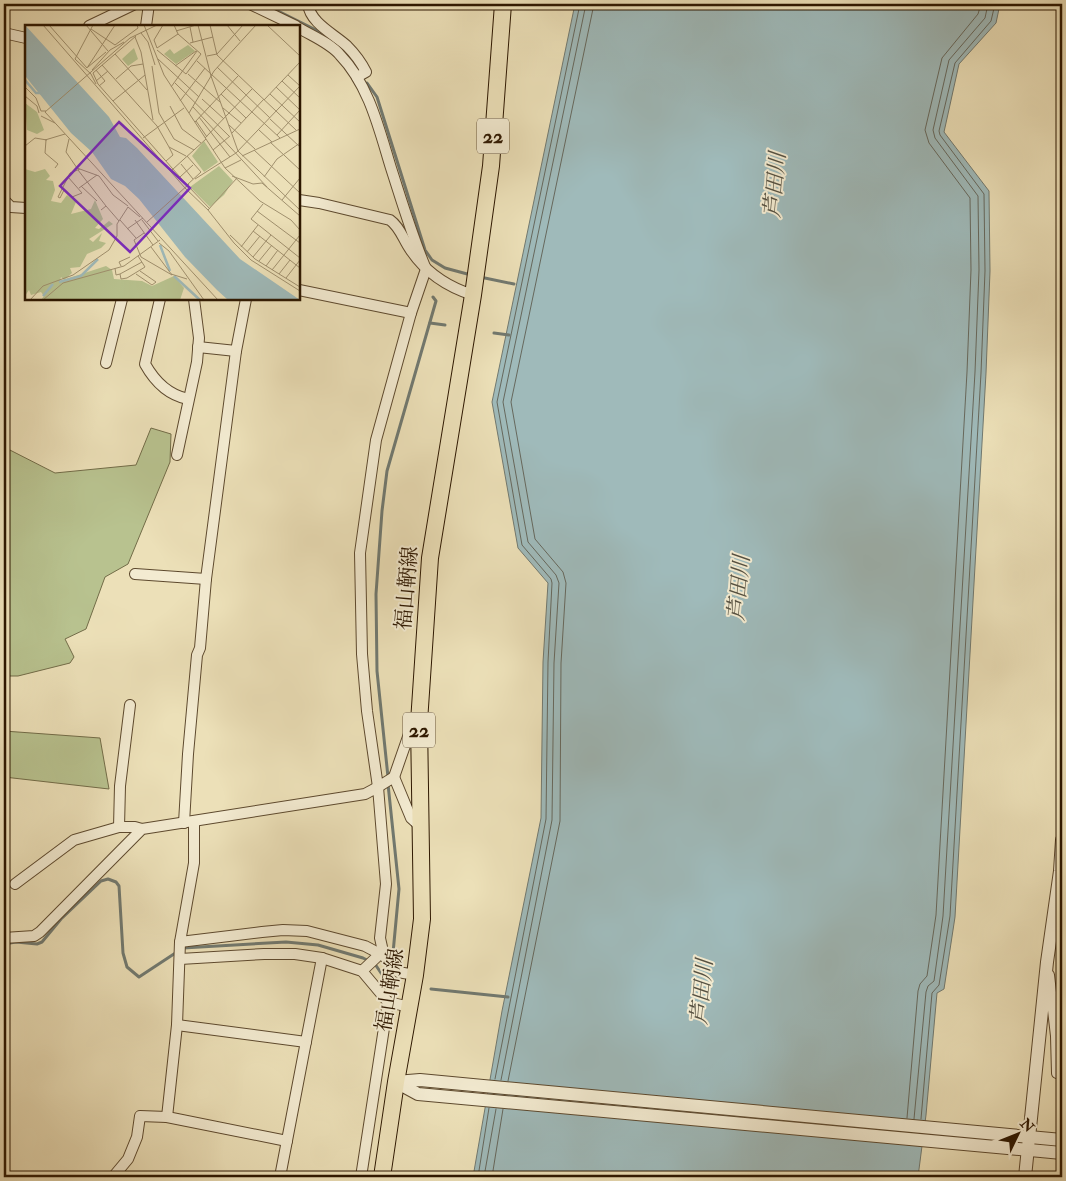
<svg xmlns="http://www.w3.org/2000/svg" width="1066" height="1181" viewBox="0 0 1066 1181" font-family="'IM FELL Double Pica','Noto Serif JP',serif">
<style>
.green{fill:#b8c28f;stroke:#726c48}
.water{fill:#9fbaba;stroke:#717970}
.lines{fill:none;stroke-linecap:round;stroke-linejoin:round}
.shore{stroke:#66685d;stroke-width:1}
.stream{stroke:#717970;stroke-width:3}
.minor-casing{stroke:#5d492e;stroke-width:12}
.tertiary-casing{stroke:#5d492e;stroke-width:14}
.primary-casing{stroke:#2d1700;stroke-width:18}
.minor{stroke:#f3ebd1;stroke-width:10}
.tertiary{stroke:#f3ebd1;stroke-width:12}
.primary{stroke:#ece0b8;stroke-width:16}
.labels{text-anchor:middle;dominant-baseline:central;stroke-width:4;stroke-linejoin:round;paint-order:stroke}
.shield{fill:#f3ebd1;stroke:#68573f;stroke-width:1}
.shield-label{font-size:20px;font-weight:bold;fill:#2d1700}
.street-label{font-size:21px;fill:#2d1700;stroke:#f3ebd1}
.water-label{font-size:22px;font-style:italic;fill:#555041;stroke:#f3ebd1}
.inset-river{fill:none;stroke:#9fbaba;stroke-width:2.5}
.inset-road{fill:none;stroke:#a0906e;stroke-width:1}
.view{fill:#7b2cbf;fill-opacity:0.15;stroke:#7b2cbf;stroke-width:2.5}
.inset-edge{fill:none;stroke:#2d1700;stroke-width:2.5}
</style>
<rect width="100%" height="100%" fill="#ece0b8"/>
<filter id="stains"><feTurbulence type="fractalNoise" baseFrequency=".004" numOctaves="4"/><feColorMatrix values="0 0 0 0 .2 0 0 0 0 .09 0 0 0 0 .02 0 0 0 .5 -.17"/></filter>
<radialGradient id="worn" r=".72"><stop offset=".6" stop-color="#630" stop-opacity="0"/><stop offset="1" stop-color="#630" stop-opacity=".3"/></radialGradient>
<!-- green -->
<g class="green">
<path d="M151 428 171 434 170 462 128 564 105 577 86 629 65 639 74 657 70 663 18 676H4V447L55 473 136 465Z"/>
<path d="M4 731 100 738 109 789 4 777Z"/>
</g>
<!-- water -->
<path class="water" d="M575 4H1000L996 23 959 64 944 132 989 191 990 271 986 373 955 917 944 989 937 993 926 1115 918 1177H473L502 1011 541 818 543 662 548 583 518 548 492 402Z"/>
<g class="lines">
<!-- shore -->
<g class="shore">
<path d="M495 1079 546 819 548 662 552 583 551 579 522 545 497 402 580 4"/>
<path d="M501 1080 552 820 554 663 559 583 556 575 528 542 503 402 586 4"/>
<path d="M508 1081 560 821 561 663 566 583 563 572 535 539 511 402 594 4"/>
<path d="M907 1118 918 991 920 984 927 976 936 915 967 372 971 270 970 198 929 143 925 130 942 58 978 14 981 4"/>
<path d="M914 1119 926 992 928 986 934 981 943 916 975 372 979 270 978 196 935 138 933 130 949 60 985 18 988 4"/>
<path d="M921 1119 932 993 939 985 950 916 981 373 985 271 984 194 940 135 939 131 955 63 991 21 995 4"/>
<path d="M478 1177 489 1108"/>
<path d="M484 1177 496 1109"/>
<path d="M492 1177 503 1109"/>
</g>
<!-- stream -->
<g class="stream">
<path d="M264 4 326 35"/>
<path d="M336 43 349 55 356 66"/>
<path d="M367 83 377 97 425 250 432 260 445 268 471 275"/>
<path d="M480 277 514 284"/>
<path d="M430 323 445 325"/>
<path d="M494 333 509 335"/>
<path d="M388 777 377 671 376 594 382 511 387 471 436 301 433 297"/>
<path d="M388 784 399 889 393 953"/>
<path d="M4 944 16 942 37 944 42 942 61 919 101 881 108 879 116 882 119 886 123 953 127 967 139 977 183 948 286 942 318 945 363 958 375 964 385 979 395 985"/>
<path d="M431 989 508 997"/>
</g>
<!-- minor casing -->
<g class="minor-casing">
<g id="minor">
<path d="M250 4 296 26"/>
<path d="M308 4C310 23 334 34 347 46 355 54 361 62 366 72L357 77"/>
<path d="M89 26 135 4"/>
<path d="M146 26 149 4"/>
<path d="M299 28C312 36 330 43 340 55 369 85 379 129 391 168 402 202 412 236 426 269L411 313 376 440 360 553 362 654 367 711 378 787 394 777 411 818 421 827"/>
<path d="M4 33 26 38"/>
<path d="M4 183V200L11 207 26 208"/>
<path d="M299 200 319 203 390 220C400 227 403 239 410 249 425 272 448 287 473 295"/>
<path d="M299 290 411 313"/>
<path d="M160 299 145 364C155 382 168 395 188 399"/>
<path d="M198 347 236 351"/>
<path d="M106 363 122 299"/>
<path d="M177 455 197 362 199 338 194 299"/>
<path d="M135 574 206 579 236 351 246 299"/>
<path d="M130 705 120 786 119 827H135L142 829"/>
<path d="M394 777 409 734 419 722"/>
<path d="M184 823 188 754 197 655 200 648 206 579"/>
<path d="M15 884 74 840 119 827"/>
<path d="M4 938 34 936 40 932 142 829 365 794 378 787 386 884 380 938 384 956 398 972 415 975"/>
<path d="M180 942 262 932 283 930 307 931 365 946 384 956"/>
<path d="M180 959 264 954H295L322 958 362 971 388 1002 410 1007"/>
<path d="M362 971 380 954"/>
<path d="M1049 975 1056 1036 1057 1073 1062 1075"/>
<path d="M177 1025 306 1042"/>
<path d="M167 1117 177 1025 180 942 194 863V822"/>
<path d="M113 1177 128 1159 137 1137 140 1116 167 1117 287 1141"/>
<path d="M280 1177 322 958"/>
<path d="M361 1177 388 1002"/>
</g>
</g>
<!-- tertiary casing -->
<g class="tertiary-casing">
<g id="tertiary">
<path d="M396 1082 418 1094 1062 1153"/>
<path d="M396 1082 420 1080 1062 1140"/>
<path d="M1025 1177 1047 962 1060 871 1062 840"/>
</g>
</g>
<!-- primary casing -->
<g class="primary-casing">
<path id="primary" d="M382 1177 396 1082 415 975 422 919 419 722 430 558 473 295 491 166 503 4"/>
</g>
<!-- minor -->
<use href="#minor" class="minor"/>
<!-- tertiary -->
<use href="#tertiary" class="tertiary"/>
<!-- primary -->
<use href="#primary" class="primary"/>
</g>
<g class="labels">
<!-- shield labels -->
<g class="shield">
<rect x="477" y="118.5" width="32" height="35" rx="4"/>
<rect x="403" y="712.5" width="32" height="35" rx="4"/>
</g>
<g class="shield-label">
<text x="493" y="136">22</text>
<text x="419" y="730">22</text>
</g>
<!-- street labels -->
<g class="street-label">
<text transform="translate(407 588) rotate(-85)">福山鞆線</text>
<text transform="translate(390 990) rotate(-81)">福山鞆線</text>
</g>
<!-- water labels -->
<g class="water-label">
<text transform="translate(775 185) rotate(-85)">芦田川</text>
<text transform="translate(739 588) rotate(-85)">芦田川</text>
<text transform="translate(702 992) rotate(-85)">芦田川</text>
</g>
</g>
<!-- overview -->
<g transform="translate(25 25)">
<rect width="275" height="275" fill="#ece0b8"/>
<path d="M163 20 170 26 151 39 139 29 145 24 149 29ZM109 23 113 34 103 41 97 34ZM0 78 12 87 19 105 12 109 2 105ZM179 116 193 137 179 147 167 131ZM194 141 208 156 199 170 185 182 165 162ZM0 144 10 147 20 144 25 151 21 155 28 156 30 165 26 176 36 178 42 170 51 177 46 189 66 184 70 175 78 194 70 203 74 204 84 196 88 199 64 214 68 217 77 208 74 216 81 218 76 223 62 229 55 242 45 243 47 248 39 255 36 252 35 256 81 241 87 245 89 254 117 256 127 261 149 251 159 263 155 275H16L19 271 16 267 6 270 4 265 0 271Z" fill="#b8c28f"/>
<path d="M0 0 84 92 95 112 101 113 112 123 215 234 275 275H203L192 265 160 232 114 174 100 161 86 154 67 127 46 108 1 52Z" fill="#9fbaba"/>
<path class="inset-river" d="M0 55 11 68H18M135 220 145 246M149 251 175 275M34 257 56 251 73 234M18 271 28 259"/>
<path class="inset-road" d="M18 0 160 163 183 185 209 218 226 235 275 266M24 0 62 43 90 0M61 0 83 26M68 0 50 34 66 49 71 59M119 0 139 50 200 143 235 176 266 195 275 205M149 0 153 9 176 29M173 0 186 51 213 126 275 185M185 0 192 30 271 105M202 0 215 16M242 0 275 31M165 2 168 17M66 4 90 20M151 6 171 0M116 8 123 17 130 40M111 11 68 48 73 59 162 160 176 147 162 131M110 12 116 27 128 95M105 13 20 87 193 275M105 13 132 0M129 15 132 23 153 9M129 15 138 0M165 18 188 12M90 20 113 3 112 0M132 25 161 49 176 29M90 29 122 65M182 31 192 29 218 0M133 34 174 72M172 36 255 113M77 40 132 101 144 122 161 131M127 41 134 88 149 114 169 125M150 41 171 26M63 42 81 27M192 42 245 93M67 45 85 25 99 17M71 45 80 56 74 61M163 49 195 77M263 50 275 61M91 54 106 41 118 39M71 56 83 46M257 56 275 73M150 58 204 111M0 62 11 73 16 86H21M146 62 172 26M251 62 275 85M196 69 221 93M245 69 275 97M0 71 12 81 14 88M177 74 199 94M239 75 275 37M88 76 120 50M155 76 180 43M145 81 157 104 176 118M168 82 242 162M198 83 216 98M164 88 189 46 231 0M16 91 30 98M174 92 205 132M245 94 275 122M171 96 182 112M170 97 213 51M204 100 230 124M234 105 247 117M207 108 239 74M252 110 275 85M118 113 159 83M180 113 227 64M44 114 41 127 52 143 74 151 88 170 103 181M20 115 40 109M21 115 20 128 33 139 30 143M245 117 275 145M0 121 10 113 22 115M188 125 205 111M229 125 275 168M217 131 275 104M141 136 148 130 144 122M156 139 168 154M200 143 216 135M53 145 81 181 76 185M147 145 181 114M207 151 228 159 237 158 275 191M155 152 168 140M239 152 252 134 275 118M170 154 211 128 275 61M56 161 72 176M163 161 185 184M54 163 72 150M38 164 47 172 57 168 43 152M39 165 35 173 33 172 45 148 55 144M257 175 275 153M238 179 226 194 275 233M81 181 94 196M183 185 212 153M232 186 275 218M95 195 111 213M110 195 128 220M117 195 133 216M122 197 164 159M102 204 118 193M228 206 275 243M119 208 109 215 116 232 147 250M205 210 230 234 275 262M134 218 144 226 179 275M126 222 147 250M216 222 233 200M222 227 235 211M228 232 246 210M234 236 247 220M96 241 94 237 105 232M241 241 253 225M90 243 91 250 95 249 117 237M247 245 275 210M95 249 96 254 102 253 120 242 113 231M111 249 127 260 131 257 115 246M146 249 162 254M254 249 265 235M261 253 275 235M5 275 18 261 48 250 84 225 92 211V199L103 182 115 192M18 275 38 258 99 241 135 215"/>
<path class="view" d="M94 97 165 163 105 227 35 161Z"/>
<rect width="275" height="275" class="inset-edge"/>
</g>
<!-- margin -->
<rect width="1066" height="1181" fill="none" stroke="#ece0b8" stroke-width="20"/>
<rect x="5" y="5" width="1056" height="1171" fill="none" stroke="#2d1700" stroke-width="2.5"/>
<rect x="10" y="10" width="1046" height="1161" fill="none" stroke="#2d1700"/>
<!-- north arrow -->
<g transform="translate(1018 1134) rotate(47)" stroke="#f3ebd1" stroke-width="4" paint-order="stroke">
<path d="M0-4L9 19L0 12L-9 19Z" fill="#2d1700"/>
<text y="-8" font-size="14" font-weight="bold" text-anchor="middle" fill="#2d1700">N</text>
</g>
<rect width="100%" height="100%" filter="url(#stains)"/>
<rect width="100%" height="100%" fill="url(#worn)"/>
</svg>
